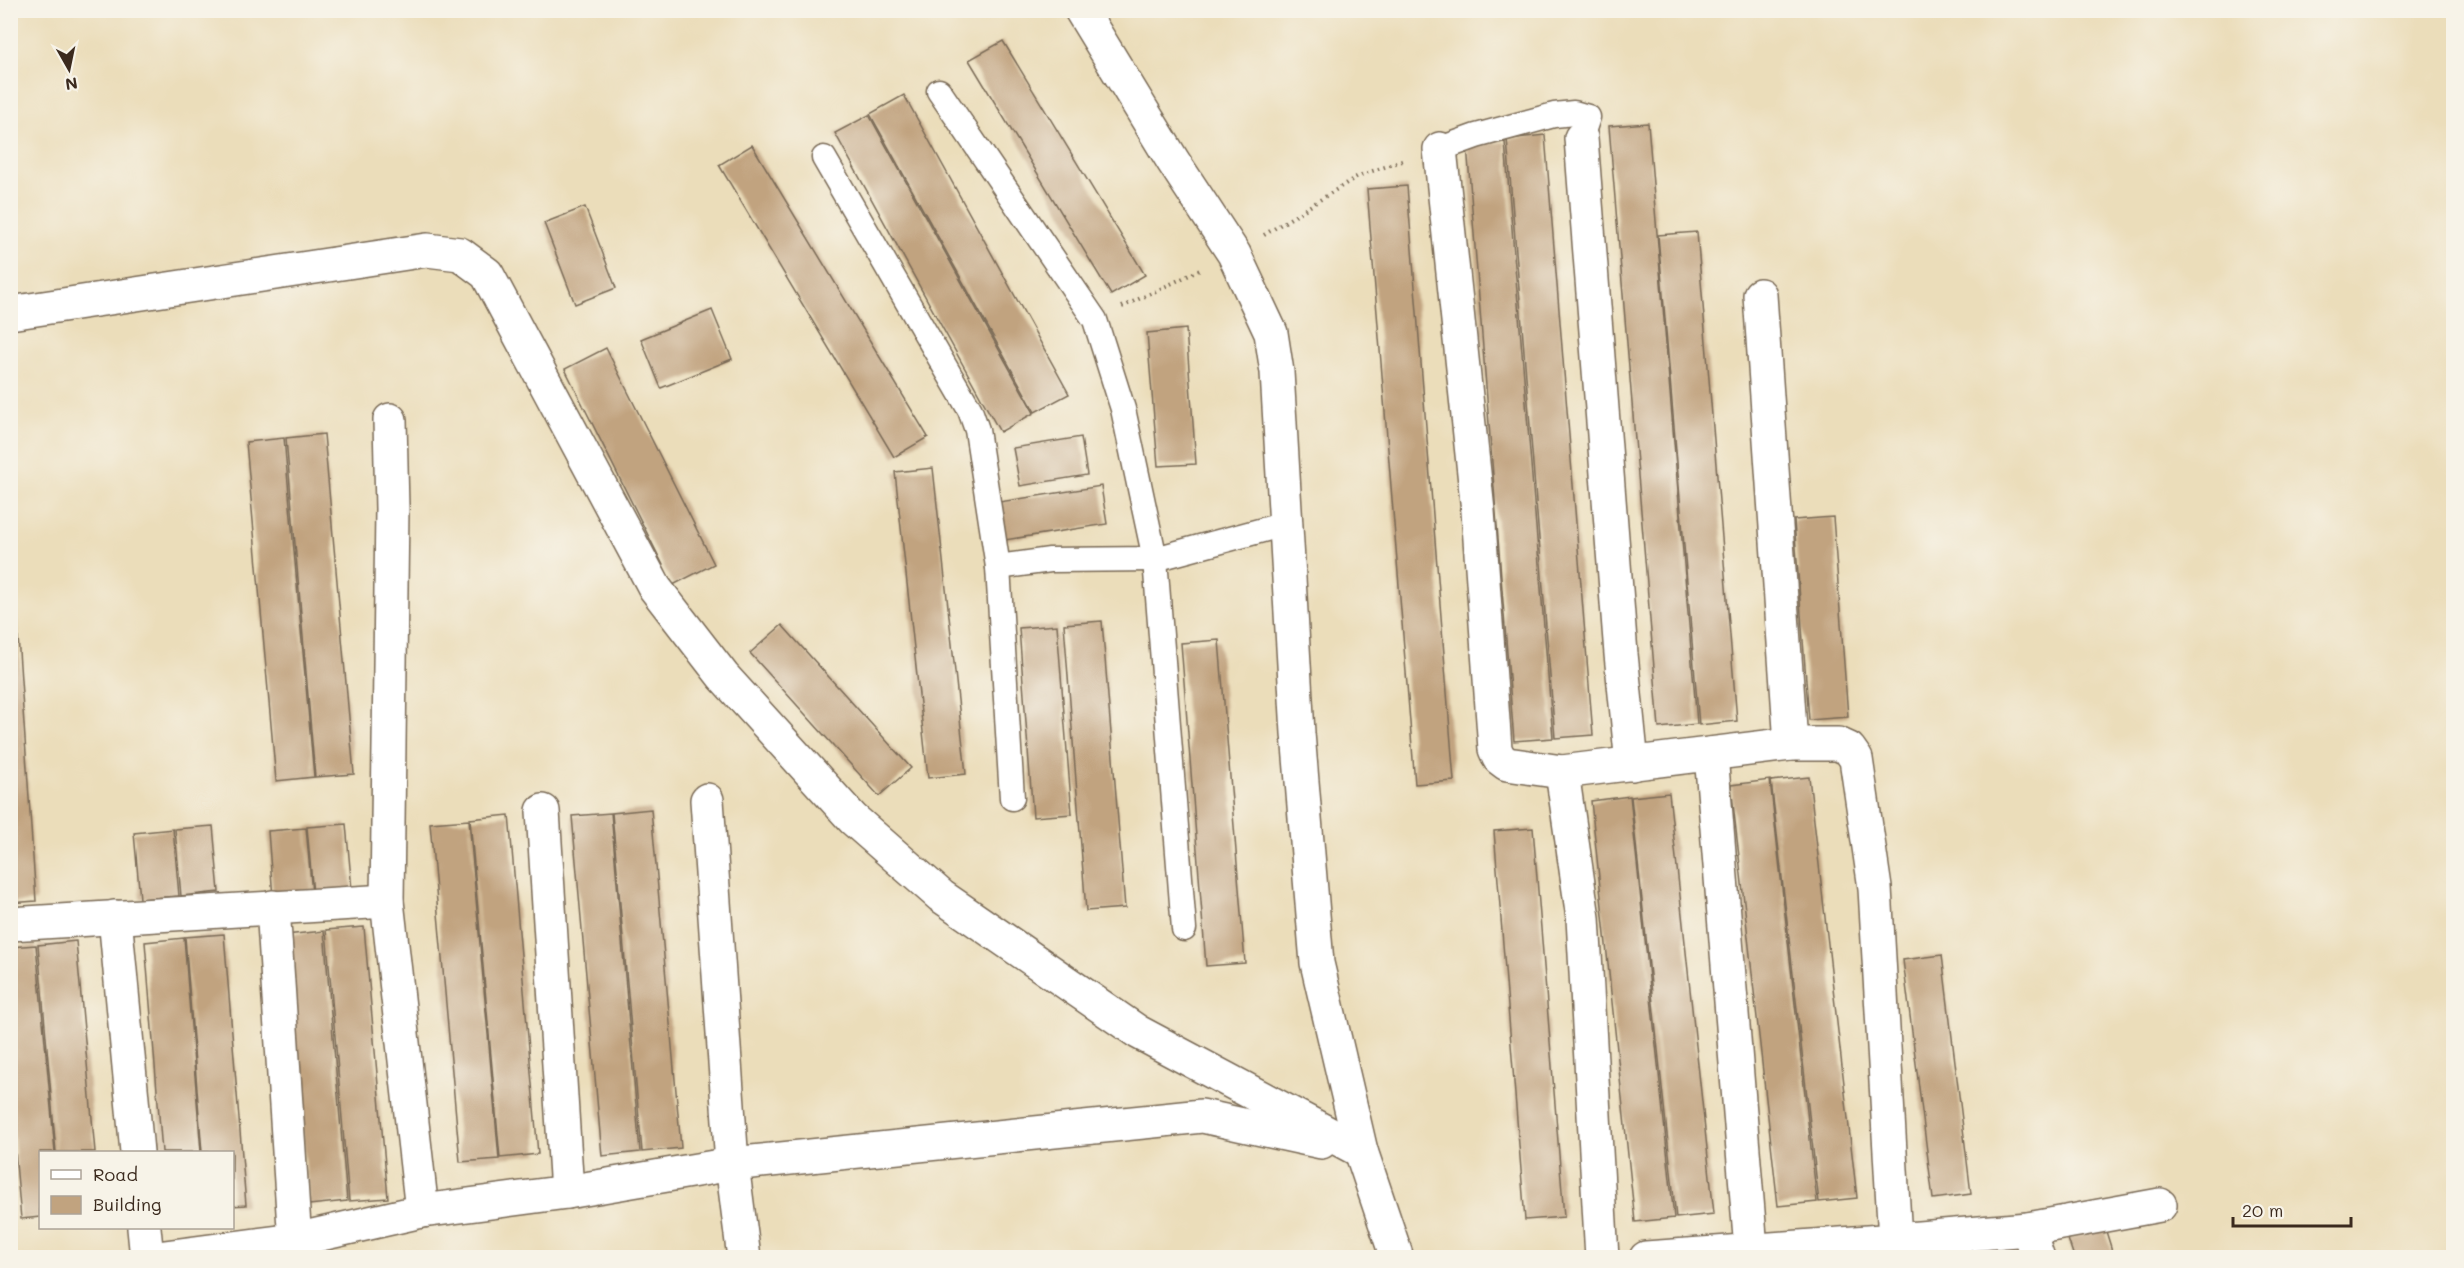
<svg xmlns="http://www.w3.org/2000/svg" width="2464" height="1268" viewBox="0 0 2464 1268" font-family="Mali,sans-serif">
<style>
.building{fill:#c1a37f}
.lines{fill:none;stroke-linecap:round;stroke-linejoin:round}
.service-casing{stroke:#796955;stroke-width:27}
.minor-casing{stroke:#796955;stroke-width:36}
.path{stroke:#796955;stroke-width:4;stroke-dasharray:1.5 4.5;stroke-linecap:butt}
.service{stroke:#fff;stroke-width:24}
.minor{stroke:#fff;stroke-width:33}
</style>
<rect width="100%" height="100%" fill="#f7f3e8"/>
<filter id="ink" filterUnits="userSpaceOnUse"><feTurbulence type="fractalNoise" baseFrequency=".0167" numOctaves="2"/><feDisplacementMap in="SourceGraphic" scale="12" xChannelSelector="R" yChannelSelector="G"/><feConvolveMatrix kernelMatrix="1 2 1 2 8 2 1 2 1" color-interpolation-filters="sRGB"/></filter>
<filter id="wash" filterUnits="userSpaceOnUse"><feTurbulence type="fractalNoise" baseFrequency=".008" numOctaves="4" result="noise"/><feDisplacementMap in="SourceGraphic" scale="24" xChannelSelector="R" yChannelSelector="G"/><feGaussianBlur stdDeviation="1.35" result="paint"/><feColorMatrix in="noise" values="0 0 0 0 0 0 0 0 0 0 0 0 0 0 0 0 0 1.4 0 .05"/><feComposite in="paint" operator="in"/></filter>
<g filter="url(#wash)">
<rect width="100%" height="100%" fill="#ebddba"/>
<g id="blocks">
<!-- building -->
<g class="building">
<path d="M1003 41 1145 275 1111 295 969 60Z"/>
<path d="M904 95 1069 394 1035 412 870 114Z"/>
<path d="M869 115 1034 413 1000 432 835 133Z"/>
<path d="M1648 123 1697 724 1659 728 1609 126Z"/>
<path d="M1545 135 1593 735 1555 738 1507 139Z"/>
<path d="M1505 142 1553 738 1514 741 1467 145Z"/>
<path d="M752 145 928 437 894 457 719 165Z"/>
<path d="M1407 186 1454 781 1415 784 1367 189Z"/>
<path d="M585 207 616 288 575 304 544 223Z"/>
<path d="M1697 232 1737 721 1699 725 1658 235Z"/>
<path d="M712 310 732 359 661 388 641 339Z"/>
<path d="M1186 329 1196 464 1158 466 1147 333Z"/>
<path d="M606 348 714 564 673 585 565 369Z"/>
<path d="M324 434 354 774 315 777 286 438Z"/>
<path d="M1081 437 1087 475 1020 486 1013 448Z"/>
<path d="M284 438 314 777 276 781 246 442Z"/>
<path d="M933 468 966 774 928 778 895 472Z"/>
<path d="M1101 486 1107 524 1005 540 999 502Z"/>
<path d="M1833 517 1848 717 1809 720 1794 520Z"/>
<path d="M10 548H12L36 901 10 903Z"/>
<path d="M1102 621 1125 908 1086 911 1064 624Z"/>
<path d="M782 625 911 768 879 796 750 653Z"/>
<path d="M1057 625 1072 814 1033 817 1019 628Z"/>
<path d="M1219 640 1245 963 1206 966 1181 643Z"/>
<path d="M1809 777 1857 1198 1819 1202 1771 781Z"/>
<path d="M1770 780 1817 1202 1778 1206 1731 785Z"/>
<path d="M1669 793 1714 1214 1676 1218 1631 797Z"/>
<path d="M1630 796 1674 1218 1635 1222 1591 801Z"/>
<path d="M651 809 681 1148 642 1152 612 813Z"/>
<path d="M611 813 640 1152 602 1156 572 816Z"/>
<path d="M509 815 538 1154 500 1158 470 819Z"/>
<path d="M469 820 499 1159 460 1162 430 823Z"/>
<path d="M346 824 352 890 313 894 307 827Z"/>
<path d="M213 826 219 892 181 896 175 829Z"/>
<path d="M306 828 312 894 273 898 268 831Z"/>
<path d="M1533 828 1564 1217 1525 1220 1494 831Z"/>
<path d="M173 829 179 896 140 899 134 833Z"/>
<path d="M364 927 388 1198 349 1201 326 930Z"/>
<path d="M324 931 347 1201 309 1205 285 935Z"/>
<path d="M224 934 246 1205 232 1206V1152H202L185 937Z"/>
<path d="M184 938 201 1152H162L145 942Z"/>
<path d="M76 941 95 1152H56L38 945Z"/>
<path d="M36 945 55 1152H40V1217L21 1219 10 1095V947Z"/>
<path d="M1942 955 1971 1194 1933 1199 1903 960Z"/>
<path d="M2105 1228 2114 1257H2074L2068 1239Z"/>
<path d="M2013 1251 2015 1257H1995Z"/>
</g>
</g>
</g>
<g filter="url(#ink)">
<use href="#blocks" fill-opacity="0" stroke="#796955" stroke-width="1.5"/>
<g class="lines">
<!-- service casing -->
<g class="service-casing">
<g id="service">
<path d="M939 91 1095 320 1123 409 1155 559 1184 929"/>
<path d="M1440 149 1476 136 1554 115 1574 113 1588 117 1581 138"/>
<path d="M824 158 970 410 977 430 998 567 1012 798"/>
<path d="M998 567 1050 560 1155 559 1285 524"/>
</g>
</g>
<!-- minor casing -->
<g class="minor-casing">
<g id="minor">
<path d="M1081 10 1173 161 1234 254 1271 333 1277 372 1298 733 1317 963 1361 1151 1397 1258"/>
<path d="M1581 138 1621 654 1632 764"/>
<path d="M1440 149 1478 511 1495 749 1499 758 1507 764 1562 772"/>
<path d="M1760 295 1791 744"/>
<path d="M10 313 427 250 460 254 487 274 655 588 723 676 853 819 941 896 1138 1032 1361 1151"/>
<path d="M390 420 392 509 387 901 422 1211"/>
<path d="M1711 754 1751 1249 1753 1258"/>
<path d="M707 800 732 1164 744 1258"/>
<path d="M543 811 567 1192"/>
<path d="M273 907 296 1258"/>
<path d="M115 917 137 1152"/>
<path d="M10 924 387 901"/>
<path d="M144 1228 147 1258"/>
<path d="M2028 1229 2038 1258"/>
<path d="M157 1258 295 1240 422 1211 567 1192 732 1164 1202 1116 1321 1142"/>
<path d="M1602 1258 1583 918 1562 772 1791 744H1838L1849 749 1856 759 1875 888 1895 1240 1901 1258"/>
<path d="M1646 1258 1895 1240 2028 1229 2160 1205"/>
</g>
</g>
<!-- path -->
<g class="path">
<path d="M1264 235 1358 176 1405 160"/>
<path d="M1122 307 1200 270"/>
</g>
<!-- service -->
<use href="#service" class="service"/>
<!-- minor -->
<use href="#minor" class="minor"/>
</g>
</g>
<!-- margin -->
<rect width="2464" height="1268" fill="none" stroke="#f7f3e8" stroke-width="36"/>
<!-- legend -->
<rect x="39" y="1151" width="195" height="78" fill="#f7f3e8" stroke="#aca397" stroke-width="1.5"/>
<rect x="51" y="1170" width="30" height="9" fill="#ffffff" stroke="#aca397" stroke-width="1.5"/>
<text x="93" y="1181" font-size="18" fill="#3b2a1e">Road</text>
<rect x="51" y="1196" width="30" height="18" fill="#c1a37f" stroke="#aca397" stroke-width="1.5"/>
<text x="93" y="1211" font-size="18" fill="#3b2a1e">Building</text>
<!-- north arrow -->
<g transform="translate(69 69) rotate(171)" stroke="#f7f3e8" stroke-width="4.5" paint-order="stroke">
<path d="M0-4.5L10 22L0 15L-10 22Z" fill="#3b2a1e"/>
<text y="-9" font-size="16" font-weight="bold" text-anchor="middle" fill="#3b2a1e">N</text>
</g>
<!-- scale -->
<path d="M2233 1217v9h118v-9" fill="none" stroke="#3b2a1e" stroke-width="3"/>
<text x="2242" y="1217" font-size="18" fill="#3b2a1e" stroke="#f7f3e8" stroke-width="4.5" paint-order="stroke">20 m</text>
</svg>
